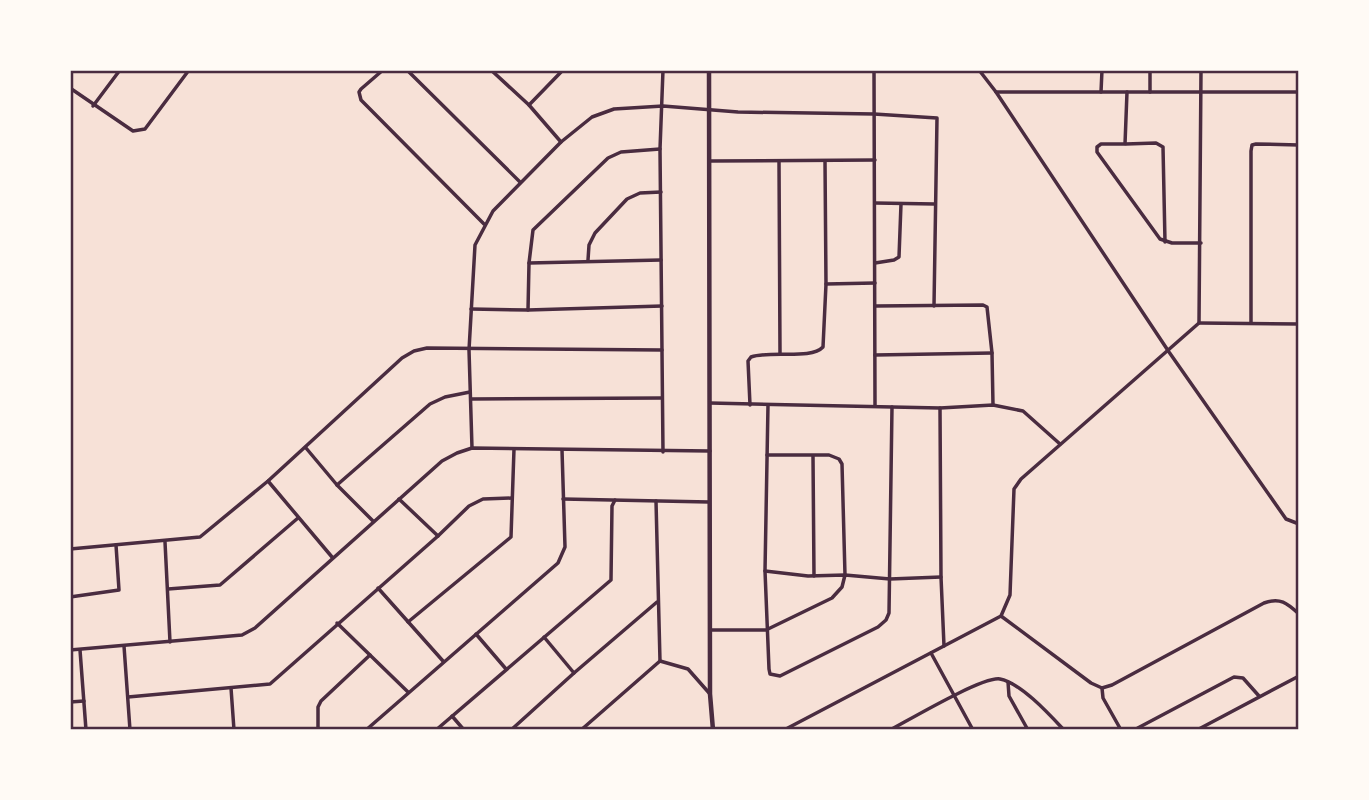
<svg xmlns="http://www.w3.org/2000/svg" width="1369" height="800" viewBox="0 0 1369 800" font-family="'Public Sans',sans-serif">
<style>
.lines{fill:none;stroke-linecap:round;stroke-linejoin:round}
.minor{stroke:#4a2c40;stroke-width:3.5}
.tertiary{stroke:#4a2c40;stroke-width:4.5}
.neatline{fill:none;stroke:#4a2c40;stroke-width:2.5}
</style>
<rect width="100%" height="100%" fill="#f7e1d7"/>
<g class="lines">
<!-- minor -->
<g class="minor">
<path d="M383 70 361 89 359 92 361 100 484 224"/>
<path d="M407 70 520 182"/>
<path d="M491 70 529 105 561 142"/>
<path d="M874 70 875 405"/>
<path d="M979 70 996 92H1299"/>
<path d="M1150 70V92"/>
<path d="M70 88 133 131 145 129 189 70"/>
<path d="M996 92 1169 352 1286 519 1299 524"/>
<path d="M1101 92 1102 70"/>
<path d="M1127 92 1125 144H1101L1097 147V152L1160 239 1172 243H1201"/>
<path d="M529 105 563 70"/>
<path d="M93 106 120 70"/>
<path d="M1126 144 1156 143 1163 147 1165 242"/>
<path d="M710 161 875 160"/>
<path d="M779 161 780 353"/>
<path d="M875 203 935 204"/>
<path d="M1299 209V301"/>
<path d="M588 260 589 245 595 233 627 199 640 193 661 192"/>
<path d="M529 263 533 230 608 158 621 152 660 149"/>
<path d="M875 263 894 260 899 257 901 204"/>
<path d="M826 284 875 283"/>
<path d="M876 306 983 305 987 307 992 353 993 405"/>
<path d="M471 309 528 310 662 306"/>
<path d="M528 310 529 263 661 260"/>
<path d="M1199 323 1299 324"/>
<path d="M1251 323V151L1252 145 1256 144 1299 145"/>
<path d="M875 355 992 353"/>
<path d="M471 399 662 398"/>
<path d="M710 403 940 408 993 405 1023 411 1060 444"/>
<path d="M750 405 748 361 751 357C771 350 811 360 823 347L826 284 825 161"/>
<path d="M768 405 765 571 769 669 770 674 780 676 878 627 886 620 889 613 892 407"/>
<path d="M940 408 941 577 944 646"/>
<path d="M306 448 337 485 373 521"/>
<path d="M472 448 469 350 475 245 493 211 561 142 592 117 614 109 663 106 738 112 874 114 937 118 934 306"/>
<path d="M663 452 660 149 663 70"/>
<path d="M813 456 814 576"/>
<path d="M268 481 332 557"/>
<path d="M337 485 430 404 445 397 470 392"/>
<path d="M399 499 438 536"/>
<path d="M563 499 709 502"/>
<path d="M165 542 170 642"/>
<path d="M70 549 200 537 268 481 402 358 414 351 427 348 662 350"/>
<path d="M765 571 808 576 845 575 890 579 941 577"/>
<path d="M378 588 443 661"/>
<path d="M168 589 220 585 298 518"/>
<path d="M70 597 119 590 116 545"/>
<path d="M1001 616 1091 683 1102 688 1112 685 1264 603C1280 597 1287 603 1299 614"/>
<path d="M408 622 511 537 514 449"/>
<path d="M337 623 408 692"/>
<path d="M710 630H766L832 598 842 587 845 575 842 464 839 459 829 455H767"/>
<path d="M476 634 506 669"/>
<path d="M544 637 574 673"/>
<path d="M124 646 130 730"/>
<path d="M70 650 242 635 255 628 442 461 457 453 472 448 710 451"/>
<path d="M80 650 86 730"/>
<path d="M931 653 973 730"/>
<path d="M660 661 688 669 710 694"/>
<path d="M1008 682 1009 696 1028 730"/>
<path d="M231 688 234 730"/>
<path d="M1102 688 1103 698 1121 730"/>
<path d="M128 697 270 684 438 536 469 506 483 499 512 498"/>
<path d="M70 702 84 701"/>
<path d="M452 716 464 730"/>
<path d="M318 730V707L321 701 370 655"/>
<path d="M366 730 558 563 565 547 562 450"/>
<path d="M436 730 611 580 612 506 615 500"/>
<path d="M511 730 574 673 657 602"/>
<path d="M581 730 660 661 656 501"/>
<path d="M784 730 1001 616 1010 595 1014 489 1021 479 1199 323 1201 70"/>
<path d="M890 730C909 720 983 676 1000 679 1021 683 1050 715 1064 730"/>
<path d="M1134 730 1234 677 1243 678 1259 696"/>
<path d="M1197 730 1299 676"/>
</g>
<!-- tertiary -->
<path class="tertiary" d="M709 70 710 694 713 730"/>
</g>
<!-- border -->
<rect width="1369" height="800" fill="none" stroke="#fffaf5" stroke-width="144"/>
<rect x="72" y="72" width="1225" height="656" class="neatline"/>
</svg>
